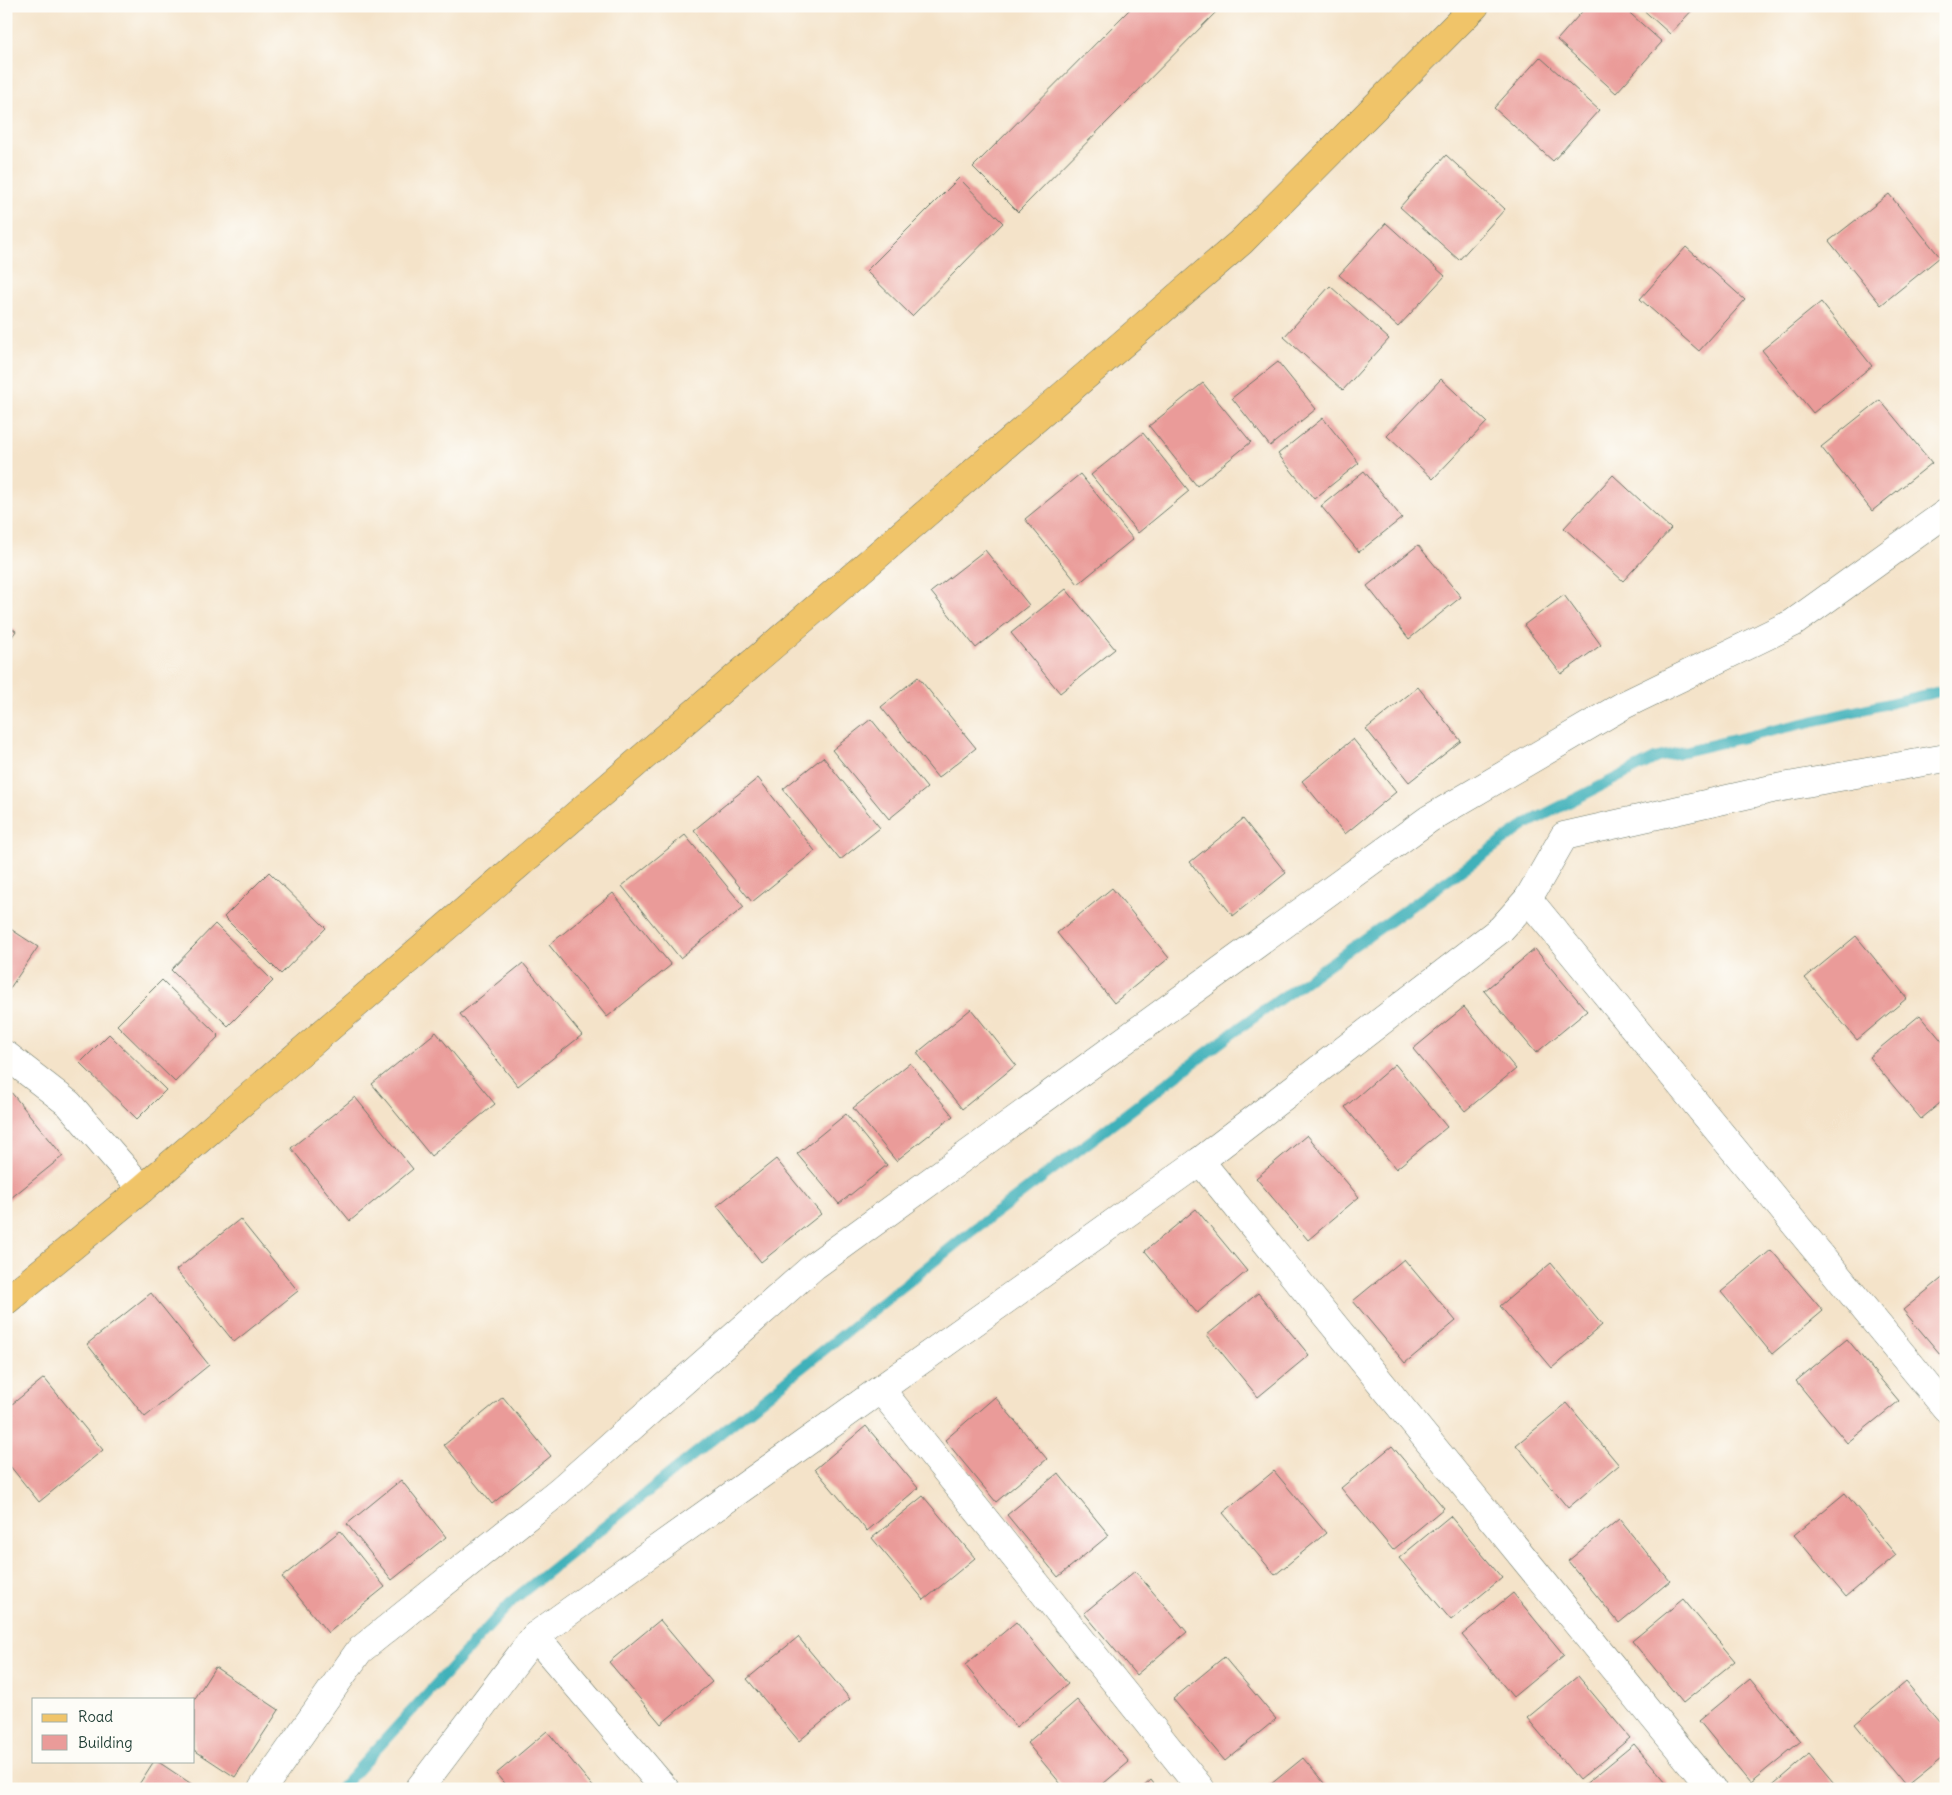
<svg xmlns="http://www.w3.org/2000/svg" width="1952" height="1795" viewBox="0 0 1952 1795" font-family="Delius,sans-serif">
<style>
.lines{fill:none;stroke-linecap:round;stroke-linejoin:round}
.stream{stroke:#41b1ba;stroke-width:11}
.building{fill:#ea9b99}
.minor-casing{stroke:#6a7768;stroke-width:29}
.major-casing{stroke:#6a7768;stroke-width:29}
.minor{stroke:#fff;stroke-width:28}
.major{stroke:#f0c469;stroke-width:28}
</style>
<rect width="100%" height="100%" fill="#fdfcf7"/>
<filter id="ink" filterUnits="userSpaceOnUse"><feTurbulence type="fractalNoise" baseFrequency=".02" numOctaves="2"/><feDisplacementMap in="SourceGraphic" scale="10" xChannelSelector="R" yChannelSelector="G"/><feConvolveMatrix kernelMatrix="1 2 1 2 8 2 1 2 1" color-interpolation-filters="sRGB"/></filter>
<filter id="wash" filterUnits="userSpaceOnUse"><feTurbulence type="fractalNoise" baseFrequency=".0096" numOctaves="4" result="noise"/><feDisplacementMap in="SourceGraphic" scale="20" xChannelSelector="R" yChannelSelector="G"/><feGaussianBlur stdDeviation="1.12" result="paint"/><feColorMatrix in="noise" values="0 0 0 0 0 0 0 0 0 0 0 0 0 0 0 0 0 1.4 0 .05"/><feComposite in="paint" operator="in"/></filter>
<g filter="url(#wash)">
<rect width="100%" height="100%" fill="#f4e3c9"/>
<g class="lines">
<!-- stream -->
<path class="stream" d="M340 1789 513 1600 973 1230 1242 1026 1528 823 1656 758 1946 690"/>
</g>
<g id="blocks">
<!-- building -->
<g class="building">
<path d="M1133 6H1222L1018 212 973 167Z"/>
<path d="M1587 6H1622L1662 42 1616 93 1557 40Z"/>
<path d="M1639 6H1696L1670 34Z"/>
<path d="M1540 57 1599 110 1553 161 1494 108Z"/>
<path d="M1446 155 1505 209 1459 260 1400 207Z"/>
<path d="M959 178 1003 223 912 316 866 271Z"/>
<path d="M1889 194 1940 257 1881 305 1829 241Z"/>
<path d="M1386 223 1445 276 1398 327 1339 275Z"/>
<path d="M1686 247 1745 300 1699 351 1640 299Z"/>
<path d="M1330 286 1389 339 1343 390 1284 337Z"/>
<path d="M1821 302 1872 366 1813 413 1762 350Z"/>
<path d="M1278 362 1316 409 1270 446 1232 398Z"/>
<path d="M1441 379 1487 422 1433 479 1387 436Z"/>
<path d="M1203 383 1251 442 1197 486 1149 426Z"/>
<path d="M1880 400 1932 463 1872 511 1821 447Z"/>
<path d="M1323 418 1359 463 1314 499 1278 454Z"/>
<path d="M1143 433 1189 491 1138 533 1091 475Z"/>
<path d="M1364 471 1402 518 1359 552 1321 506Z"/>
<path d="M1080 474 1133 539 1078 584 1025 519Z"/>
<path d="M1613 475 1671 529 1623 581 1564 528Z"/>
<path d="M1418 545 1461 597 1409 639 1367 586Z"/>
<path d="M985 550 1029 605 976 648 931 592Z"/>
<path d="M1066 589 1115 649 1060 693 1011 633Z"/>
<path d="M1564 595 1601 645 1561 674 1524 625Z"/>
<path d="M6 625 16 631 6 645Z"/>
<path d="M918 677 976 748 938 778 881 707Z"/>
<path d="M1418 687 1461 741 1409 782 1366 729Z"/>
<path d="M871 719 927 788 889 819 832 750Z"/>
<path d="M1353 739 1396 792 1345 834 1302 781Z"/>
<path d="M823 757 880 828 840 860 783 789Z"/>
<path d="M758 778 815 851 752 902 694 830Z"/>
<path d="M1243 819 1286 873 1233 916 1190 862Z"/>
<path d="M685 835 744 907 680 958 622 886Z"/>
<path d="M269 872 326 928 281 974 224 917Z"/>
<path d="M1112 888 1169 958 1114 1003 1057 933Z"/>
<path d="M613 893 671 965 607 1017 549 945Z"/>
<path d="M215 924 273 981 228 1026 171 970Z"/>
<path d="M6 926 38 947 6 994Z"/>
<path d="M1856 936 1907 998 1857 1040 1805 978Z"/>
<path d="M1535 949 1587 1011 1536 1053 1484 991Z"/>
<path d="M523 963 582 1035 518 1086 460 1014Z"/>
<path d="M162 980 219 1036 175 1082 117 1025Z"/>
<path d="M1464 1007 1516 1069 1465 1111 1413 1049Z"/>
<path d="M971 1009 1016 1065 962 1109 917 1053Z"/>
<path d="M1920 1015 1946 1046V1098L1921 1119 1869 1057Z"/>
<path d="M436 1032 495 1104 431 1156 372 1084Z"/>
<path d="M109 1034 166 1090 137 1119 80 1063Z"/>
<path d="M910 1063 953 1116 896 1161 853 1108Z"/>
<path d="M1395 1064 1447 1127 1396 1169 1345 1107Z"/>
<path d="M6 1086 63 1156 6 1202Z"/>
<path d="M355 1097 413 1169 350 1221 291 1148Z"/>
<path d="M846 1114 887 1165 839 1204 797 1154Z"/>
<path d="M1307 1135 1359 1197 1308 1240 1256 1178Z"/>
<path d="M776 1159 821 1214 761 1262 717 1206Z"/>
<path d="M1196 1209 1247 1271 1197 1313 1145 1251Z"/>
<path d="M240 1219 298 1291 234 1342 176 1270Z"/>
<path d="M1771 1250 1823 1311 1772 1354 1721 1292Z"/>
<path d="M1404 1259 1456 1321 1405 1363 1353 1301Z"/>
<path d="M1551 1263 1602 1325 1552 1368 1500 1306Z"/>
<path d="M1946 1275V1361L1903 1310Z"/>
<path d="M151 1293 209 1365 145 1417 87 1344Z"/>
<path d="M1258 1293 1309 1355 1258 1397 1207 1335Z"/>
<path d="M1847 1339 1899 1401 1847 1443 1796 1381Z"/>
<path d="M44 1378 103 1450 39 1502 6 1461V1409Z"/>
<path d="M503 1397 551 1456 492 1504 444 1445Z"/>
<path d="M995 1397 1047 1459 996 1502 945 1440Z"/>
<path d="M1567 1403 1619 1465 1568 1508 1516 1445Z"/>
<path d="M866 1426 918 1488 867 1531 815 1469Z"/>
<path d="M1392 1446 1444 1508 1393 1550 1341 1488Z"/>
<path d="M1274 1471 1326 1533 1275 1575 1223 1513Z"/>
<path d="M1058 1473 1109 1535 1058 1577 1007 1515Z"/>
<path d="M401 1480 446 1537 392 1580 347 1524Z"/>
<path d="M1845 1493 1896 1555 1846 1597 1794 1535Z"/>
<path d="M923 1496 975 1558 924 1600 872 1538Z"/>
<path d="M1450 1516 1502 1578 1451 1620 1399 1558Z"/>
<path d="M1619 1519 1670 1581 1619 1623 1568 1561Z"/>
<path d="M340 1531 385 1587 328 1633 282 1577Z"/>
<path d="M1135 1571 1187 1632 1136 1675 1084 1613Z"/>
<path d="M1513 1593 1564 1655 1513 1697 1462 1635Z"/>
<path d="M1683 1599 1735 1661 1683 1703 1632 1641Z"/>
<path d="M660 1620 712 1682 661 1724 609 1662Z"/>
<path d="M1016 1622 1068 1684 1016 1727 965 1665Z"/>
<path d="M798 1637 850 1699 799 1741 747 1679Z"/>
<path d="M1224 1657 1276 1719 1225 1761 1173 1699Z"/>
<path d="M215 1667 279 1710 235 1777 194 1750V1700Z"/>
<path d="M1578 1676 1630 1738 1579 1780 1527 1718Z"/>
<path d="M1750 1679 1801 1741 1750 1783 1699 1721Z"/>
<path d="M1905 1682 1946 1730V1754L1906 1786 1855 1724Z"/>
<path d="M1077 1700 1129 1762 1097 1789H1065L1027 1743Z"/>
<path d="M547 1731 595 1789H509L496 1774Z"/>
<path d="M1634 1744 1672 1789H1585L1583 1786Z"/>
<path d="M1809 1754 1838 1789H1768Z"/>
<path d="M1303 1758 1329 1789H1265Z"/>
<path d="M154 1761H157L199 1789H136Z"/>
<path d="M1151 1780 1158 1789H1141Z"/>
</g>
</g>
</g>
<g filter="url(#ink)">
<use href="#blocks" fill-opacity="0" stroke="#6a7768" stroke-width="1"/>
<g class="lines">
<!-- minor casing -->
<g class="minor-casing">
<g id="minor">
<path d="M1528 899 1946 1408"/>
<path d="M6 1055 69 1104 142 1189"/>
<path d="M1200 1161 1712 1789"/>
<path d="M881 1390 1201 1789"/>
<path d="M535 1636 665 1789"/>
<path d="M262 1789 359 1651 559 1491 814 1266 1429 819 1624 705 1793 623 1946 513"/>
<path d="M419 1789 535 1636 1200 1161 1501 929 1528 899 1564 836 1772 789 1946 758"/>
</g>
</g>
<!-- major casing -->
<g class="major-casing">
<path id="major" d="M6 1301 142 1189 1241 242 1475 6"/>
</g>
<!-- minor -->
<use href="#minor" class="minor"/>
<!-- major -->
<use href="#major" class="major"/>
</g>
</g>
<!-- margin -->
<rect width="1952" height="1795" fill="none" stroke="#fdfcf7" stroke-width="25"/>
<!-- legend -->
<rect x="32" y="1698" width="162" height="65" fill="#fdfcf7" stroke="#a4b0a9"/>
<rect x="42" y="1714" width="25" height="8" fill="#f0c469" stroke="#a4b0a9"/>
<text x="78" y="1722" font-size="15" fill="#1f3d34">Road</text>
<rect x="42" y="1735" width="25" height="15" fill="#ea9b99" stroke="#a4b0a9"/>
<text x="78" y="1748" font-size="15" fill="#1f3d34">Building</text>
</svg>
